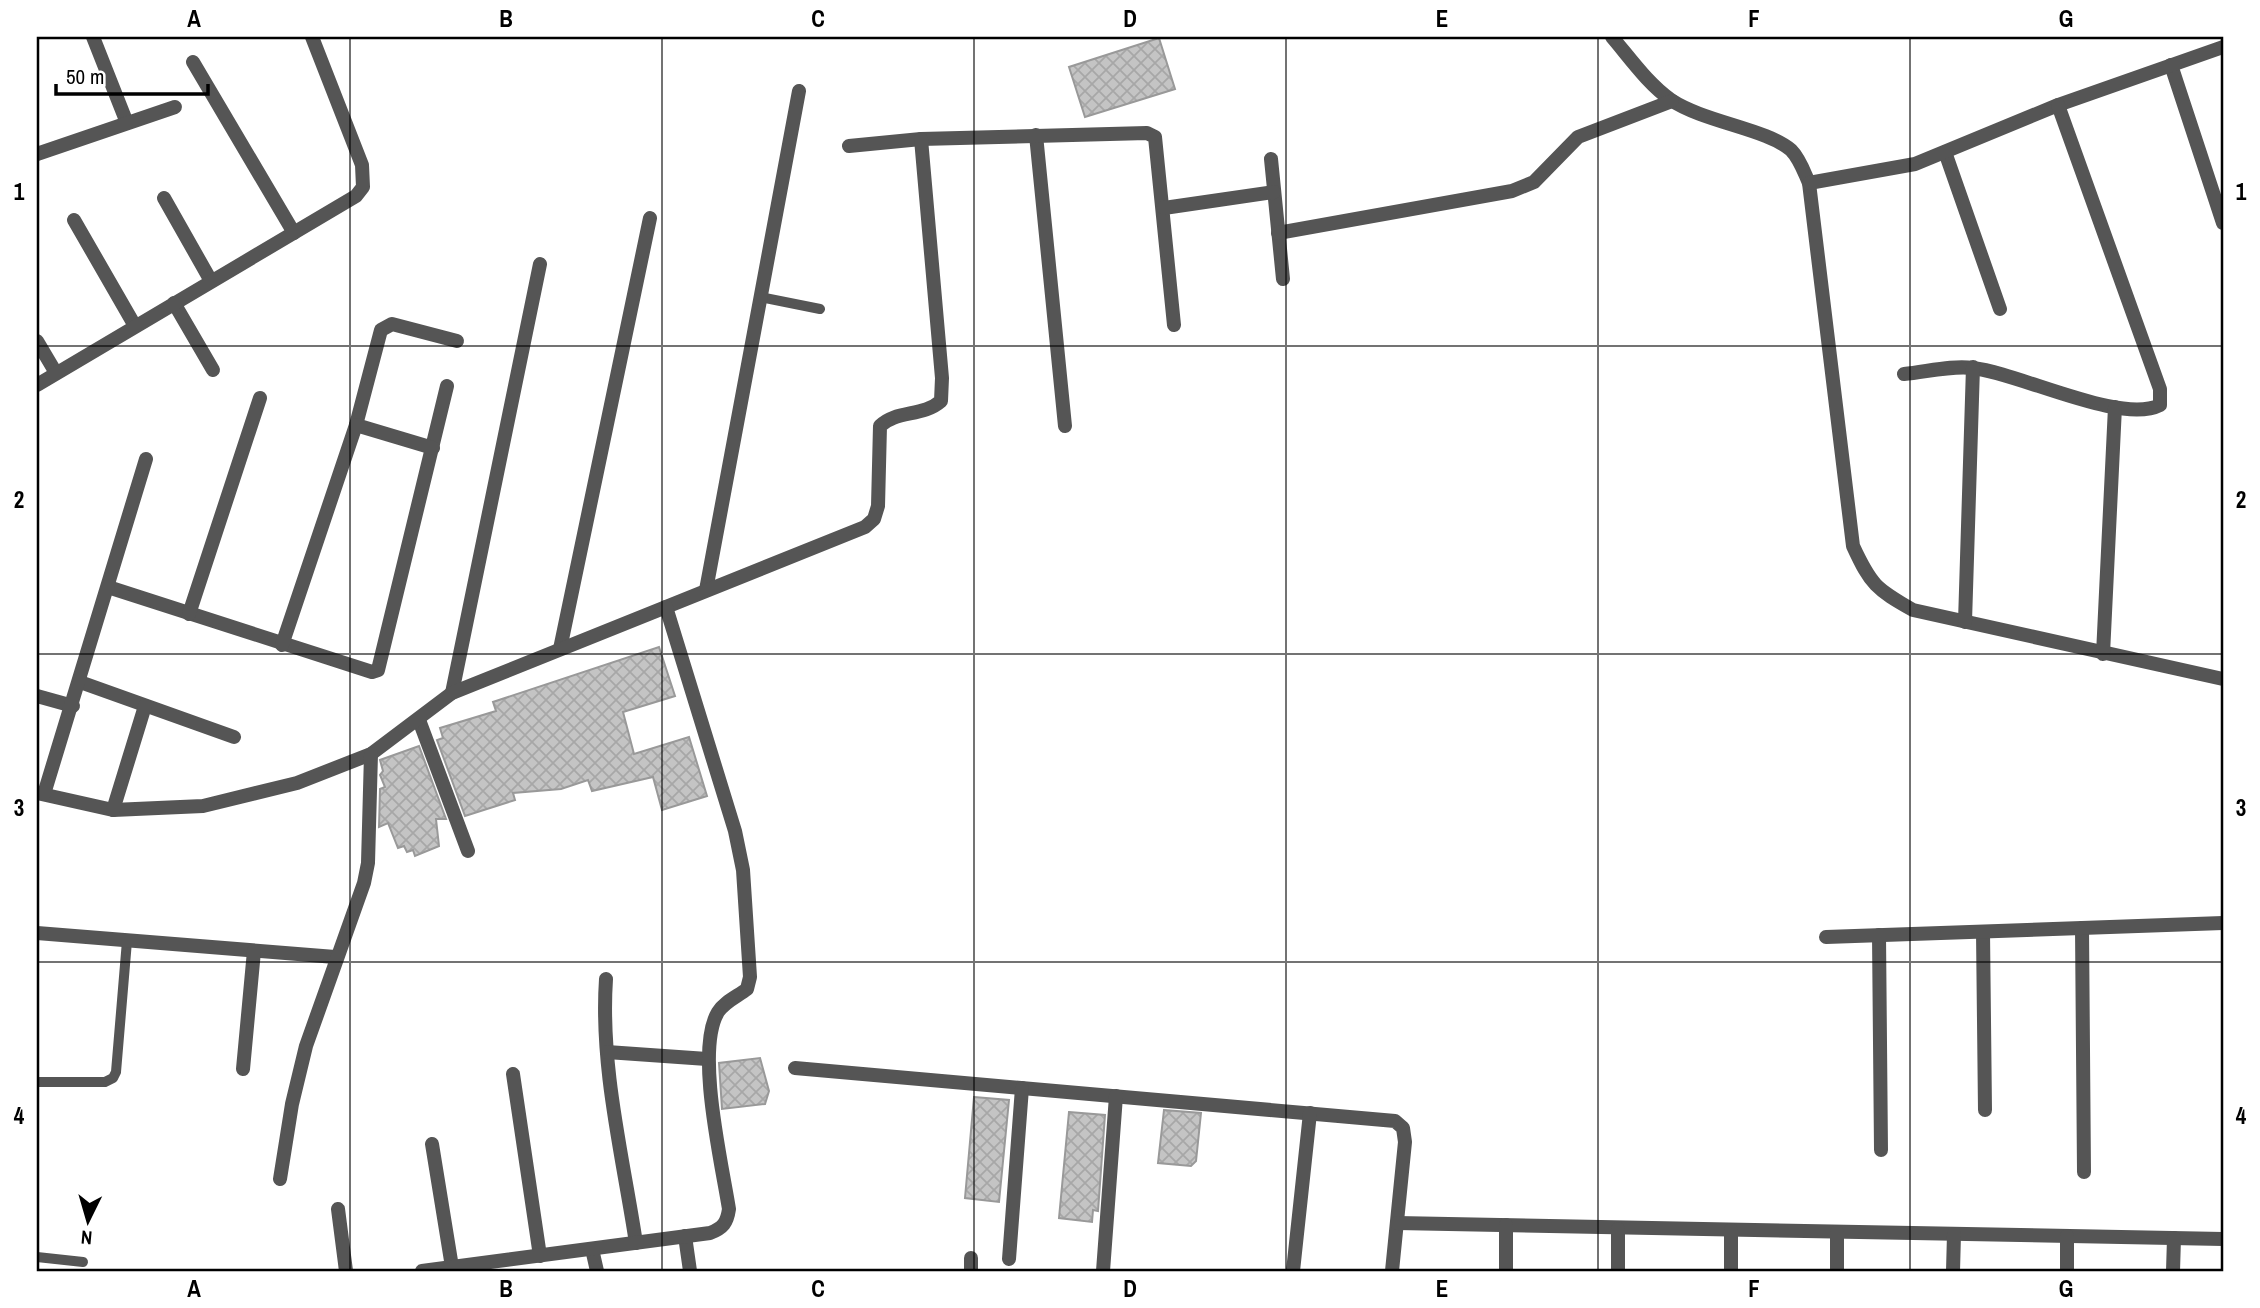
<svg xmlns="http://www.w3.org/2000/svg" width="2260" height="1308" viewBox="0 0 2260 1308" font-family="'Archivo Narrow',sans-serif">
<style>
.building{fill:url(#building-cross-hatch);stroke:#999;stroke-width:2}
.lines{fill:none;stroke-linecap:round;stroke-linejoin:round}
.lane{stroke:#555;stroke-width:10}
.street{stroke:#555;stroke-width:14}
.grid{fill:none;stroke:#000;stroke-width:2;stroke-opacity:0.55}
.neatline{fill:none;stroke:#000;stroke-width:2.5}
.grid-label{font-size:23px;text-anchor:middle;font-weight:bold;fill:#000}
</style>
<defs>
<pattern id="building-cross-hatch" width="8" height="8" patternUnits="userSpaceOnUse" patternTransform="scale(1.75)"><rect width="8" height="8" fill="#c4c4c4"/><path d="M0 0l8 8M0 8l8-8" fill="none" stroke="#a7a7a7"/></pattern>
</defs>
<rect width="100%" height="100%" fill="#fff"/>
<!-- building -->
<g class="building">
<path d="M1159 38 1175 89 1085 117 1069 67Z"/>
<path d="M659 647 675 696 623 712 634 754 689 737 707 796 662 810 653 777 592 791 588 780 561 789 513 793 515 800 465 816 437 740 443 738 440 728 496 711 493 702Z"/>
<path d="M419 746 446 819H436L439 846 415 856 413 850 407 852 404 846 398 848 388 823 379 827 380 789 385 787 380 775 383 771 380 760Z"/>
<path d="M760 1058 769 1091 765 1104 722 1109 719 1063Z"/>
<path d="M974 1097 1009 1100 999 1202 965 1198Z"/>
<path d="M1164 1110 1201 1113 1196 1161 1191 1166 1158 1163Z"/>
<path d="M1069 1112 1105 1115 1098 1211 1093 1210 1092 1222 1059 1218Z"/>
</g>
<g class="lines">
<!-- lane -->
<g class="lane">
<path d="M760 297 820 309"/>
<path d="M37 1082H105L113 1078 116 1072 127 941"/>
<path d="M37 1257 83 1262"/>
</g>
<!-- street -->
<g class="street">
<path d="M93 37 127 123"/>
<path d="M1612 37C1630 58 1648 84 1671 100 1704 122 1767 129 1791 150 1800 159 1804 172 1809 183L1853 546C1871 585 1876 589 1913 610L2223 679"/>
<path d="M193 62 294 233"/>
<path d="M2171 65 2223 223"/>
<path d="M1036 135 1065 426"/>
<path d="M849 146 921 139 1147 133 1155 137 1174 325"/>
<path d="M1945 152 2000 309"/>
<path d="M37 154 175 107"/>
<path d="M1271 159 1283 279"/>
<path d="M1809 183 1915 164 2058 105 2223 47"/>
<path d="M164 198 211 281"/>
<path d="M1164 208 1274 192"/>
<path d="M74 220 135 326"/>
<path d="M1278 233 1512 191 1534 182 1578 137 1672 101"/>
<path d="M174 303 213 370"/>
<path d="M37 341 56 373"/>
<path d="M1904 374C1926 372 1952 365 1973 368 2019 373 2121 425 2160 405V389L2058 105"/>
<path d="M37 385 356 196 363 187 362 165 312 37"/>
<path d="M356 425 381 330 392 324 457 341"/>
<path d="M108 587 372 672 378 670 447 386"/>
<path d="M706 590 799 91"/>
<path d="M189 614 260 398"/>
<path d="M1965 622 1973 367"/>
<path d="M282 645 356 425 433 448"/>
<path d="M560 649 650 218"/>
<path d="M2103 654 2115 407"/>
<path d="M80 682 234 737"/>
<path d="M452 693 540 264"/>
<path d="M37 696 73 706"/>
<path d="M419 720 468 851"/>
<path d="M37 793 113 810 203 806 297 783 371 754 452 693 865 527 874 519 878 506 880 426C896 410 923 417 941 401L942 378 921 139"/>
<path d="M44 794 146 459"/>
<path d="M113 810 145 706"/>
<path d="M2082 928 2084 1172"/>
<path d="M1983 932 1985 1110"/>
<path d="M37 933 335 957"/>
<path d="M1879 935 1881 1150"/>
<path d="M1826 937 2223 923"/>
<path d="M606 979C600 1067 623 1157 636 1243"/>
<path d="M607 1052 707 1059"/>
<path d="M795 1068 1395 1121 1403 1128 1405 1142 1392 1271"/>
<path d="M243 1069 254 951"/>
<path d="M513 1074 540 1256"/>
<path d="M432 1144 452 1267"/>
<path d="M280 1179 292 1104 306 1046 364 883 368 863 371 754"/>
<path d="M338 1209 346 1271"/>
<path d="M1397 1223 2223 1239"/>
<path d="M1506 1225V1271"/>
<path d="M1731 1230V1271"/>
<path d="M685 1236 690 1271"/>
<path d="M592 1249 597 1271"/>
<path d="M1009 1259 1022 1088"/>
<path d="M422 1271 710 1233C723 1228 727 1223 729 1209 722 1164 695 1050 718 1012 724 1002 738 996 747 989L750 977 743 870 735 831 666 607"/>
<path d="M971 1271V1258"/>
<path d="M1103 1271 1116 1096"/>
<path d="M1293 1271 1310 1113"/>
<path d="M1618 1271V1229"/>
<path d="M1837 1271V1232"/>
<path d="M1953 1271 1954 1234"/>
<path d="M2067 1271V1236"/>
<path d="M2173 1271 2174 1238"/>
</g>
</g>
<!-- grid -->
<path class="grid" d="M350 37V1271M662 37V1271M974 37V1271M1286 37V1271M1598 37V1271M1910 37V1271M37 346H2223M37 654H2223M37 962H2223"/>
<!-- border -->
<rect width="2260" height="1308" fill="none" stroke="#ffffff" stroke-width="77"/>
<!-- north arrow -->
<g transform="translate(88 1221) rotate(185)" stroke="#ffffff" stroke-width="5" paint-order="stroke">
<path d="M0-5L12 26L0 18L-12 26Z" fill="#000000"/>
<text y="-10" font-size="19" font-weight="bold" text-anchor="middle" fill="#000000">N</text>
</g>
<!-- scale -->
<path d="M56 84v10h152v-10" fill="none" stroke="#000000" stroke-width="3.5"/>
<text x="66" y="84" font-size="21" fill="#000000" stroke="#ffffff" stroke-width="5" paint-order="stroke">50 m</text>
<rect x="38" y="38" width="2184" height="1232" class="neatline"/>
<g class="grid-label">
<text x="194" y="27">A</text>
<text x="506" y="27">B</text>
<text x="818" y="27">C</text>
<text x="1130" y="27">D</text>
<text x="1442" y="27">E</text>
<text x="1754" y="27">F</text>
<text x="2066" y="27">G</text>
<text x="19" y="200">1</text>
<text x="2241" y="200">1</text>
<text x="19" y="508">2</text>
<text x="2241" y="508">2</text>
<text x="19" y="816">3</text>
<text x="2241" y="816">3</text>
<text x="19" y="1124">4</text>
<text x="2241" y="1124">4</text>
<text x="194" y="1297">A</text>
<text x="506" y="1297">B</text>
<text x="818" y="1297">C</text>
<text x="1130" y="1297">D</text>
<text x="1442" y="1297">E</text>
<text x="1754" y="1297">F</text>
<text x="2066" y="1297">G</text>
</g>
</svg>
